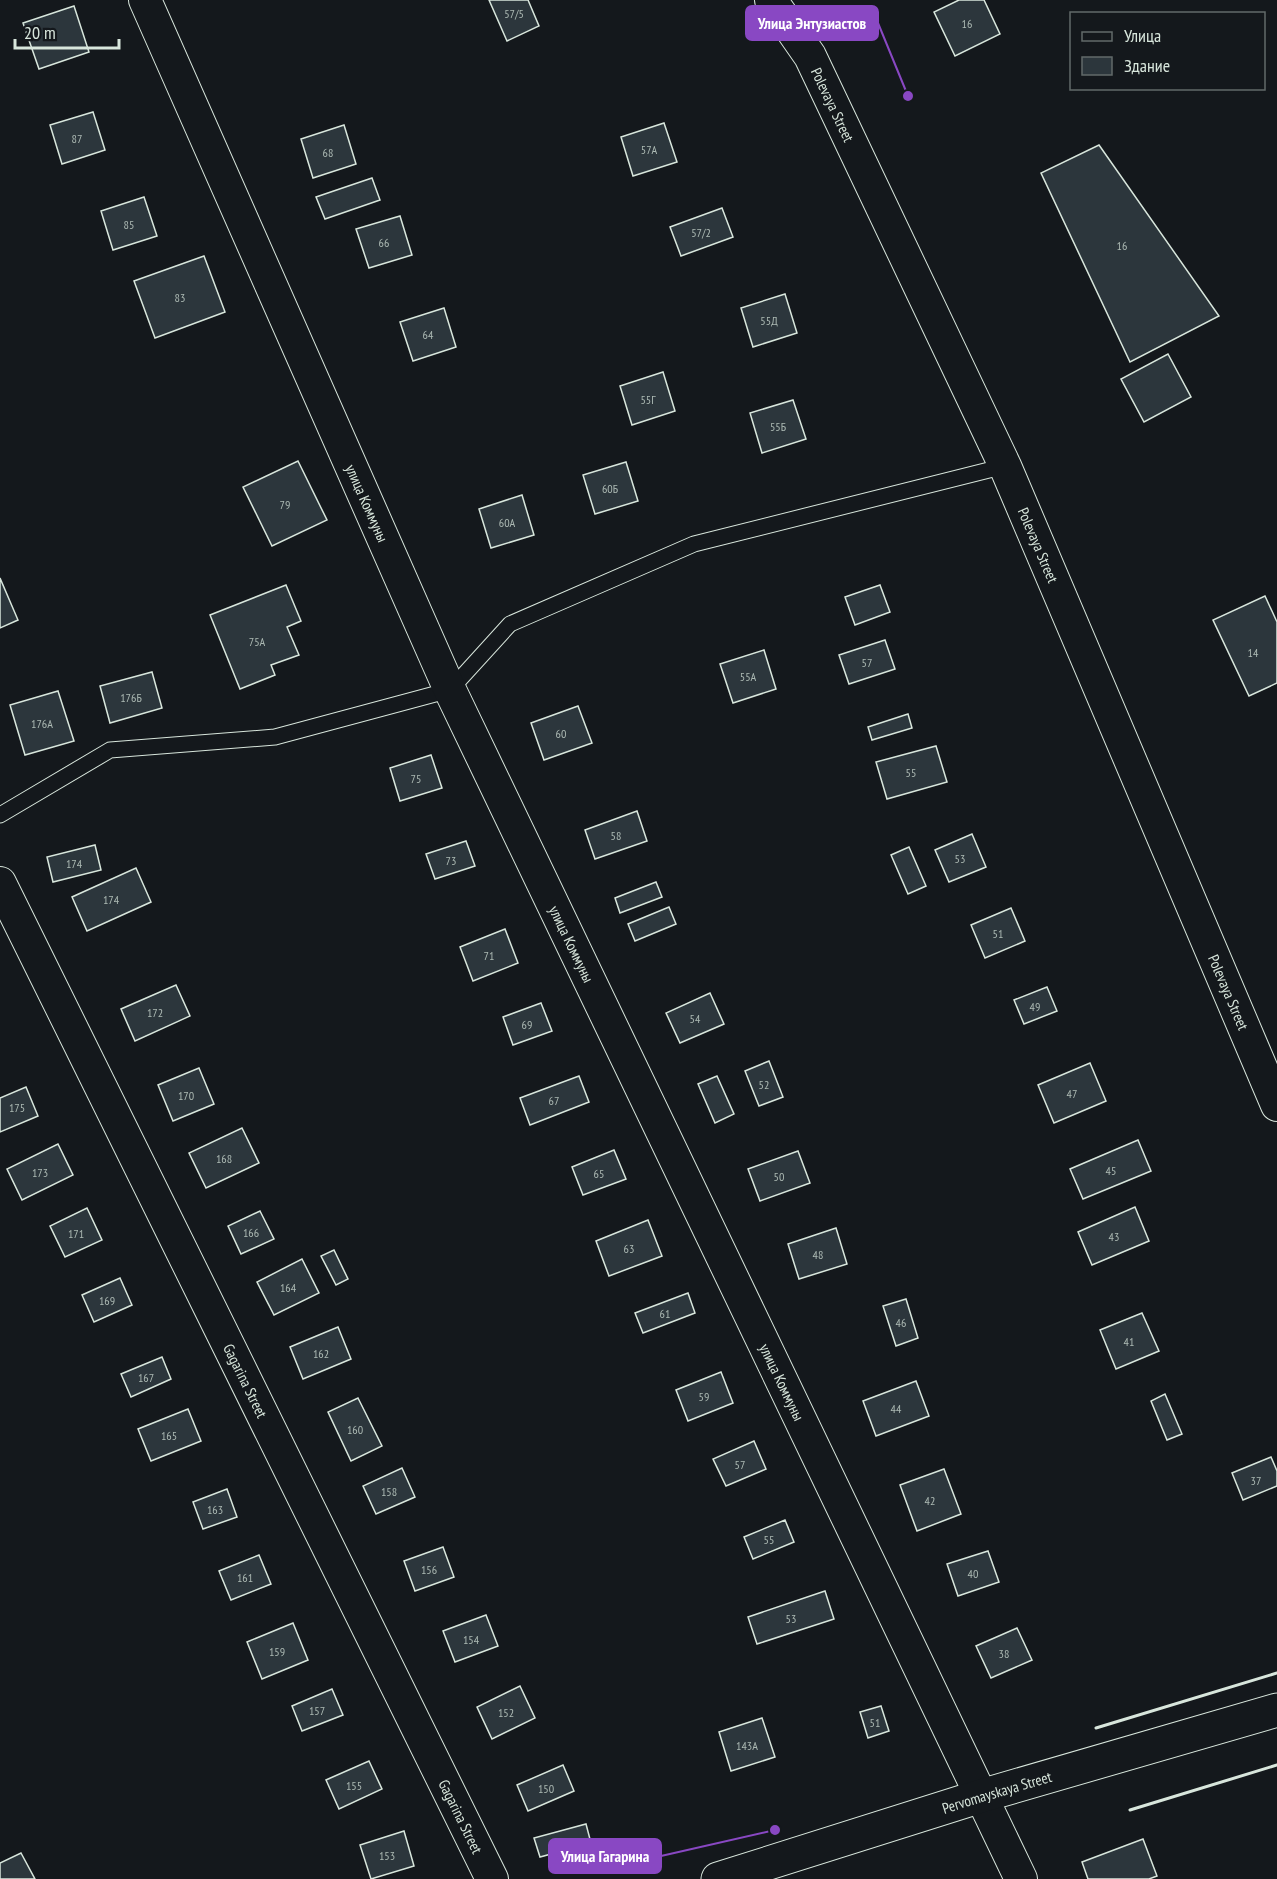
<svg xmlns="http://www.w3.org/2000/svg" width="1277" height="1879" viewBox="0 0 1277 1879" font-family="'PT Sans Narrow',sans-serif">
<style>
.building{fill:#2c363c;stroke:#d8e6dc;stroke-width:1.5}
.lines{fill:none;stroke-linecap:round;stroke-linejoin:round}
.lane-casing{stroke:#d8e6dc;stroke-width:17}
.street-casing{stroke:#d8e6dc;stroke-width:34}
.secondary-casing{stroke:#d8e6dc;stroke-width:35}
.lane{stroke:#14181c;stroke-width:15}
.street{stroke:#14181c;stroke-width:32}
.secondary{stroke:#14181c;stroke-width:33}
.wall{stroke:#d8e6dc;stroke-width:3}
.labels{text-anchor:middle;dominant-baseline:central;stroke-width:4.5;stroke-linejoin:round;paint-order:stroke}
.number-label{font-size:12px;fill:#adbab4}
.street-label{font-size:15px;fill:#d8e6dc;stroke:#14181c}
.leader{fill:none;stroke:#8948c3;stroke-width:2}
.callout-dot{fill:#8948c3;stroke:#14181c;stroke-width:2}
.callout{fill:#8948c3;stroke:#8948c3;stroke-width:2}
.callout-label{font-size:16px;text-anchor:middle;font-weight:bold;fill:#fff}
</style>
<rect width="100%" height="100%" fill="#14181c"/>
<!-- building -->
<g class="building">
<path d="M489 0H528L539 26 507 41Z"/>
<path d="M959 0H984L1000 34 955 56 934 12Z"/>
<path d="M74 6 89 52 39 69 23 23Z"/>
<path d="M93 112 105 150 62 164 50 125Z"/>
<path d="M664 123 677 162 633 176 621 137Z"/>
<path d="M344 125 356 164 313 178 301 139Z"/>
<path d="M1099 145 1219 316 1130 362 1041 173Z"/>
<path d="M372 178 380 200 325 219 316 197Z"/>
<path d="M144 197 157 236 113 250 101 211Z"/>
<path d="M722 208 733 237 681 256 670 227Z"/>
<path d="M400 216 412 255 369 268 356 229Z"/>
<path d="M204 256 225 312 155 338 134 281Z"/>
<path d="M785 294 797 333 753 347 741 308Z"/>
<path d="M444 308 456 347 413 361 400 322Z"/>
<path d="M1168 354 1191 397 1144 422 1121 379Z"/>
<path d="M663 372 675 411 632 425 620 386Z"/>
<path d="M793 400 806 439 762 453 750 413Z"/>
<path d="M298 461 327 520 272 546 243 487Z"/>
<path d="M626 462 638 501 595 514 583 475Z"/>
<path d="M522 495 534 535 491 548 479 509Z"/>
<path d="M0 578 18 620 0 628Z"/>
<path d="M286 585 301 621 287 627 299 655 271 665 275 675 240 689 210 615Z"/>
<path d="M880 585 890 612 855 625 845 597Z"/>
<path d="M1265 596 1277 622V683L1249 696 1213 620Z"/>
<path d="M885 640 895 669 849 684 839 655Z"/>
<path d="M764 650 776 689 733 703 720 664Z"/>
<path d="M152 672 162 708 110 723 100 686Z"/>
<path d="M58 691 74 741 25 755 10 705Z"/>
<path d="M578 706 592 743 544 760 531 723Z"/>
<path d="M908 714 912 728 872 740 868 727Z"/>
<path d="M936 746 947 782 887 799 876 762Z"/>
<path d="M431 755 442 788 400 801 390 768Z"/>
<path d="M637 811 647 841 595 859 585 830Z"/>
<path d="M972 834 986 867 949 882 935 850Z"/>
<path d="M466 841 475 866 435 879 426 854Z"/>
<path d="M95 845 101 870 53 882 47 857Z"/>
<path d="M909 847 926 886 908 894 891 855Z"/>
<path d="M136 868 151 902 87 931 72 897Z"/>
<path d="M656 882 662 897 620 913 615 898Z"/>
<path d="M669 907 676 924 635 941 628 924Z"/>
<path d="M1011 908 1025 941 985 958 971 925Z"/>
<path d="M505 929 518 963 473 981 460 947Z"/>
<path d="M176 985 190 1016 135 1041 121 1009Z"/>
<path d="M1047 987 1057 1011 1024 1024 1014 1000Z"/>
<path d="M710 993 724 1024 680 1043 666 1013Z"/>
<path d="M541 1003 552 1031 513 1045 503 1017Z"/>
<path d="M769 1061 783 1097 759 1106 745 1071Z"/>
<path d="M1090 1063 1106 1101 1054 1123 1038 1085Z"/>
<path d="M199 1068 214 1104 173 1121 158 1085Z"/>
<path d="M579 1076 589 1102 530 1125 520 1098Z"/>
<path d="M717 1076 734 1114 715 1123 698 1084Z"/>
<path d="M26 1087 38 1116 0 1132V1098Z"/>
<path d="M242 1128 259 1163 206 1188 189 1153Z"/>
<path d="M1138 1140 1151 1171 1083 1199 1070 1169Z"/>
<path d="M58 1144 73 1175 22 1200 7 1169Z"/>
<path d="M614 1150 626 1179 583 1195 572 1167Z"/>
<path d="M798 1151 810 1183 760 1201 748 1169Z"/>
<path d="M1135 1207 1149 1241 1092 1265 1078 1232Z"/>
<path d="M87 1208 102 1240 65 1257 50 1226Z"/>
<path d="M260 1211 274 1239 241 1254 228 1226Z"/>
<path d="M648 1220 662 1256 609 1276 596 1241Z"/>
<path d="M836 1228 847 1264 799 1279 788 1244Z"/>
<path d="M334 1250 348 1279 336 1285 321 1256Z"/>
<path d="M302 1259 319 1293 274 1315 257 1282Z"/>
<path d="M120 1278 132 1305 94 1322 82 1295Z"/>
<path d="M688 1293 695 1313 643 1333 635 1313Z"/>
<path d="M906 1299 918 1338 896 1346 883 1306Z"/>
<path d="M1142 1313 1159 1351 1116 1369 1100 1330Z"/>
<path d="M338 1327 351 1359 303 1379 290 1347Z"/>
<path d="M162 1357 171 1379 131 1397 121 1374Z"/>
<path d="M721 1372 733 1403 688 1421 676 1390Z"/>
<path d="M916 1381 929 1416 876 1436 863 1401Z"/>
<path d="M1165 1394 1182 1434 1167 1440 1151 1401Z"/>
<path d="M358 1398 382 1446 351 1461 328 1412Z"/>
<path d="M188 1409 201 1441 151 1461 138 1429Z"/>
<path d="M754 1441 766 1469 726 1486 713 1459Z"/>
<path d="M1271 1457 1277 1471V1486L1243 1500 1232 1473Z"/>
<path d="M402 1468 415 1497 376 1514 363 1486Z"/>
<path d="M944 1469 961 1514 917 1531 900 1485Z"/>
<path d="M227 1489 237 1517 203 1529 193 1502Z"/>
<path d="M785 1520 794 1542 753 1559 744 1537Z"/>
<path d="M443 1547 454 1577 415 1591 404 1561Z"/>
<path d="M988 1551 999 1582 958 1596 947 1564Z"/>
<path d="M259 1555 271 1584 231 1600 219 1571Z"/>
<path d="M825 1591 834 1619 757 1644 748 1617Z"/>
<path d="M486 1615 498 1646 455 1662 443 1631Z"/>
<path d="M293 1623 308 1660 262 1679 247 1642Z"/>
<path d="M1017 1628 1032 1660 991 1678 976 1646Z"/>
<path d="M520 1686 535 1718 492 1739 477 1707Z"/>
<path d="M332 1689 343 1715 302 1731 292 1706Z"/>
<path d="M881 1706 889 1731 868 1738 860 1712Z"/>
<path d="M762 1718 775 1757 731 1771 719 1732Z"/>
<path d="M369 1761 382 1789 339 1809 326 1780Z"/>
<path d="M563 1765 574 1791 528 1811 517 1785Z"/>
<path d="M586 1824 591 1843 540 1857 534 1838Z"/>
<path d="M404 1831 414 1866 371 1879 360 1845Z"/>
<path d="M1143 1839 1157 1876 1149 1879H1088L1082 1862Z"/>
<path d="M21 1853 35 1879H0V1863Z"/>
</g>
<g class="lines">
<!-- lane casing -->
<g class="lane-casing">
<path id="lane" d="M0 815 110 750 275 737 450 690 510 624 694 544 1005 466"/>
</g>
<!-- street casing -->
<g class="street-casing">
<g id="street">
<path id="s1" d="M145 0 450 690 1021 1879"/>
<path id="s2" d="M771 0 810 56 1005 466 1277 1105"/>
<path id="s3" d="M0 883 492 1879"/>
</g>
</g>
<!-- secondary casing -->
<g class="secondary-casing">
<g id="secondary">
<path id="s4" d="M718 1879 981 1796 1277 1710"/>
</g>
</g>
<!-- lane -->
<use href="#lane" class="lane"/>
<!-- street -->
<use href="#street" class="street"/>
<!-- secondary -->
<use href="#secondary" class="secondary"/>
<!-- wall -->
<g class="wall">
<path d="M1096 1728 1277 1673"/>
<path d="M1130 1810 1277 1765"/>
</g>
</g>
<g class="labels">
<!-- number labels -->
<g class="number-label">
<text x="514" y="13">57/5</text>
<text x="967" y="23">16</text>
<text x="77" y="138">87</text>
<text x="649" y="149">57А</text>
<text x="328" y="152">68</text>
<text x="129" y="224">85</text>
<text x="701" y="232">57/2</text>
<text x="384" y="242">66</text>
<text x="1122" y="245">16</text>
<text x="180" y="297">83</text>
<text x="769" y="320">55Д</text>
<text x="428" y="334">64</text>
<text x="648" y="399">55Г</text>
<text x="778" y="426">55Б</text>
<text x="610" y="488">60Б</text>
<text x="285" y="504">79</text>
<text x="507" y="522">60А</text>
<text x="257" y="641">75А</text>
<text x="1253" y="652">14</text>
<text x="867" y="662">57</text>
<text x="748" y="676">55А</text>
<text x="131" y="697">176Б</text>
<text x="42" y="723">176А</text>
<text x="561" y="733">60</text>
<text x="911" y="772">55</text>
<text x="416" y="778">75</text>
<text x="616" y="835">58</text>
<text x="960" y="858">53</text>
<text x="451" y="860">73</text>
<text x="74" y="863">174</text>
<text x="111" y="899">174</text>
<text x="998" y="933">51</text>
<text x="489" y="955">71</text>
<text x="1035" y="1006">49</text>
<text x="155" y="1012">172</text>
<text x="695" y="1018">54</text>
<text x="527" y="1024">69</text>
<text x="764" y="1084">52</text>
<text x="1072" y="1093">47</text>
<text x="186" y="1095">170</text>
<text x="554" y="1100">67</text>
<text x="17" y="1107">175</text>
<text x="224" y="1158">168</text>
<text x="1111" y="1170">45</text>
<text x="40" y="1172">173</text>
<text x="599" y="1173">65</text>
<text x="779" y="1176">50</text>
<text x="251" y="1232">166</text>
<text x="76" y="1233">171</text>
<text x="1114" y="1236">43</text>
<text x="629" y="1248">63</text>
<text x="818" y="1254">48</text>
<text x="288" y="1287">164</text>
<text x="107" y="1300">169</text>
<text x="665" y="1313">61</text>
<text x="901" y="1322">46</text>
<text x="1129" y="1341">41</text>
<text x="321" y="1353">162</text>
<text x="146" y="1377">167</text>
<text x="704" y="1396">59</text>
<text x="896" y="1408">44</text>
<text x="355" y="1429">160</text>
<text x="169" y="1435">165</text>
<text x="740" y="1464">57</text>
<text x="1256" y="1480">37</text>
<text x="389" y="1491">158</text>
<text x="930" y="1500">42</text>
<text x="215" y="1509">163</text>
<text x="769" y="1539">55</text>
<text x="429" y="1569">156</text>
<text x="973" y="1573">40</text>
<text x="245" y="1577">161</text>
<text x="791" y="1618">53</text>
<text x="471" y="1639">154</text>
<text x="277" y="1651">159</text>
<text x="1004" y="1653">38</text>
<text x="317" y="1710">157</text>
<text x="506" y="1712">152</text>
<text x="875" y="1722">51</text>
<text x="747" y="1745">143А</text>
<text x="354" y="1785">155</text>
<text x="546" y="1788">150</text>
<text x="387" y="1855">153</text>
</g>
<!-- street labels -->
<g class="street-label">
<text stroke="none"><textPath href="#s2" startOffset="122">Polevaya Street</textPath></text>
<text stroke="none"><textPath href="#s1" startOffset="550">улица Коммуны</textPath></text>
<text stroke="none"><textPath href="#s2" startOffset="608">Polevaya Street</textPath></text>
<text stroke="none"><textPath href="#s1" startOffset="1036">улица Коммуны</textPath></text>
<text stroke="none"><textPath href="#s2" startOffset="1094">Polevaya Street</textPath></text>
<text stroke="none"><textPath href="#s3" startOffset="555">Gagarina Street</textPath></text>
<text stroke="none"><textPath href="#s1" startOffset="1522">улица Коммуны</textPath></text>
<text stroke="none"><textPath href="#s4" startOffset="292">Pervomayskaya Street</textPath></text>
<text stroke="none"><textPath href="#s3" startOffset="1041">Gagarina Street</textPath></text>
</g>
</g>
<!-- callouts -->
<path class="leader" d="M908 96L878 23M775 1830L661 1856"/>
<g class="callout-dot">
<circle cx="908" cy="96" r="6"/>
<circle cx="775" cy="1830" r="6"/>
</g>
<g class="callout">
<rect x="746" y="6" width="132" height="34" rx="6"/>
<rect x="549" y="1839" width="112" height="34" rx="6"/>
</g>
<g class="callout-label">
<text x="812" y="29">Улица Энтузиастов</text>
<text x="605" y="1862">Улица Гагарина</text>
</g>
<!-- legend -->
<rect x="1070" y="12" width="195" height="78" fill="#14181c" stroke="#626a69" stroke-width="1.5"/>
<rect x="1082" y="32" width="30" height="9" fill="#14181c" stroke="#626a69" stroke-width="1.5"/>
<text x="1124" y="42" font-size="18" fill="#d8e6dc">Улица</text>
<rect x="1082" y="57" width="30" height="18" fill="#2c363c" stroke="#626a69" stroke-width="1.5"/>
<text x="1124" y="72" font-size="18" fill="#d8e6dc">Здание</text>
<!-- scale -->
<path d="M15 39v9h104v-9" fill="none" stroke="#d8e6dc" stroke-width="3"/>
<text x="24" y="39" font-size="18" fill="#d8e6dc" stroke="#14181c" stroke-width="4.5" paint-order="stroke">20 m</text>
</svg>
